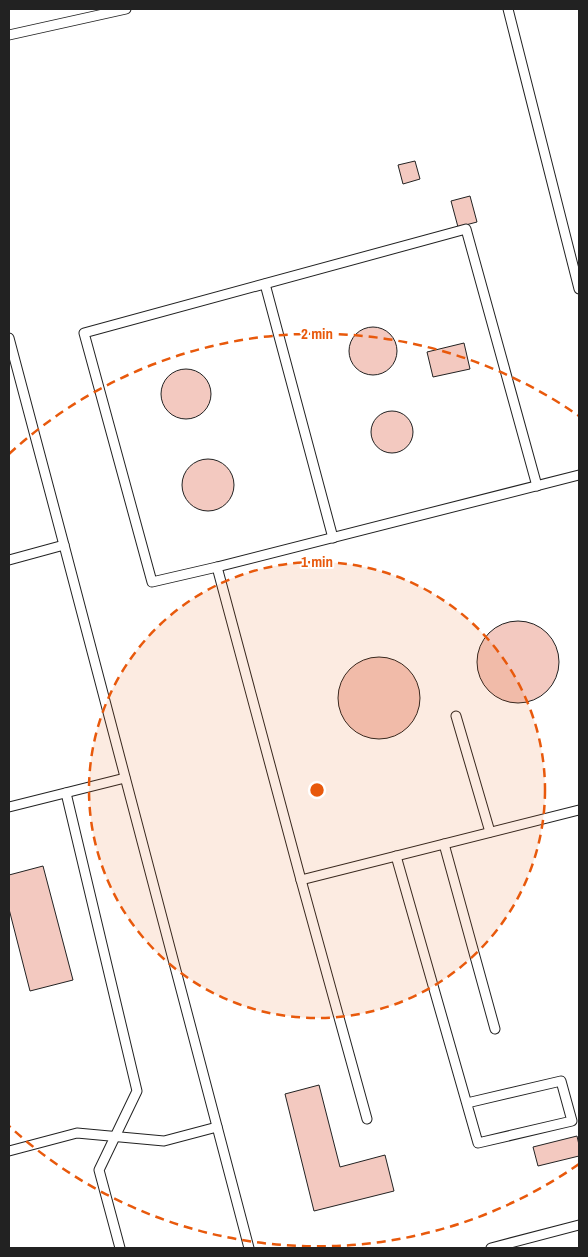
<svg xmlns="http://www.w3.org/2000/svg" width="588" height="1257" viewBox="0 0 588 1257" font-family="'Archivo Narrow',sans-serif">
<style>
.building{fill:#f3c9c0;stroke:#222}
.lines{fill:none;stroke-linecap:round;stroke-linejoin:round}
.lane-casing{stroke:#222;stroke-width:11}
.lane{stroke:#fff;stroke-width:9}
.ring{fill:none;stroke:#e8590c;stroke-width:2.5;stroke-dasharray:9 6}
.centre{fill:#e8590c;stroke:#fff;stroke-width:2.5}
.ring-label{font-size:15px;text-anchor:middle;font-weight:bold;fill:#e8590c;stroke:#fff;stroke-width:4;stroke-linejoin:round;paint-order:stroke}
</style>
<rect width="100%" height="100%" fill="#fff"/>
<!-- building -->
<g class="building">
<path d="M415 161 420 179 403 184 398 165Z"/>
<path d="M470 196 477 222 458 227 451 201Z"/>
<circle cx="373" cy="351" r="24"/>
<path d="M464 343 470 369 433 377 427 352Z"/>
<circle cx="186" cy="394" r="25"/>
<circle cx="392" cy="432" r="21"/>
<circle cx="208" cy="485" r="26"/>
<circle cx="518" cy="662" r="41"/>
<circle cx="379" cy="698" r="41"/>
<path d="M43 866 73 980 30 991 9 909V875Z"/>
<path d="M319 1085 340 1167 385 1155 394 1191 314 1211 285 1094Z"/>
<path d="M577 1136 579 1145V1156L538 1166 533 1147Z"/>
</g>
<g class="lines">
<!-- lane casing -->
<g class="lane-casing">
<g id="lane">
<path d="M508 9 579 289"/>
<path d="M9 35 126 9"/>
<path d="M265 284 333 538"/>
<path d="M9 338 64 545 9 560"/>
<path d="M579 475 217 567 301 880 579 810"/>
<path d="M64 545 249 1248"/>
<path d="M217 567 152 582 84 333 466 229 537 486"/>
<path d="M456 716 490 832"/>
<path d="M66 793 137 1091 99 1170 120 1248"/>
<path d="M9 807 125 778"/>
<path d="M444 844 495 1029"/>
<path d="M396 856 478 1143 572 1121 561 1081 467 1103"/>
<path d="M301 880 367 1119"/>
<path d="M9 1151 77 1133 164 1141 217 1127"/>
<path d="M491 1248 579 1225"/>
</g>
</g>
<!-- lane -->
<use href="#lane" class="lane"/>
</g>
<!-- distance rings -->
<circle cx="317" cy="790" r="228" fill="#e8590c" fill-opacity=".12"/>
<g class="ring">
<circle cx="317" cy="790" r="228"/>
<path d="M579 1164A456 456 0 0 1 9 1126M9 454A456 456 0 0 1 579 416"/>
</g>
<circle cx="317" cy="790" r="8" class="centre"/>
<g class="ring-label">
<text x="317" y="339">2 min</text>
<text x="317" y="567">1 min</text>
</g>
<!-- border -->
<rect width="588" height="1257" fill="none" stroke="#222222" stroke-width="20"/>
</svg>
